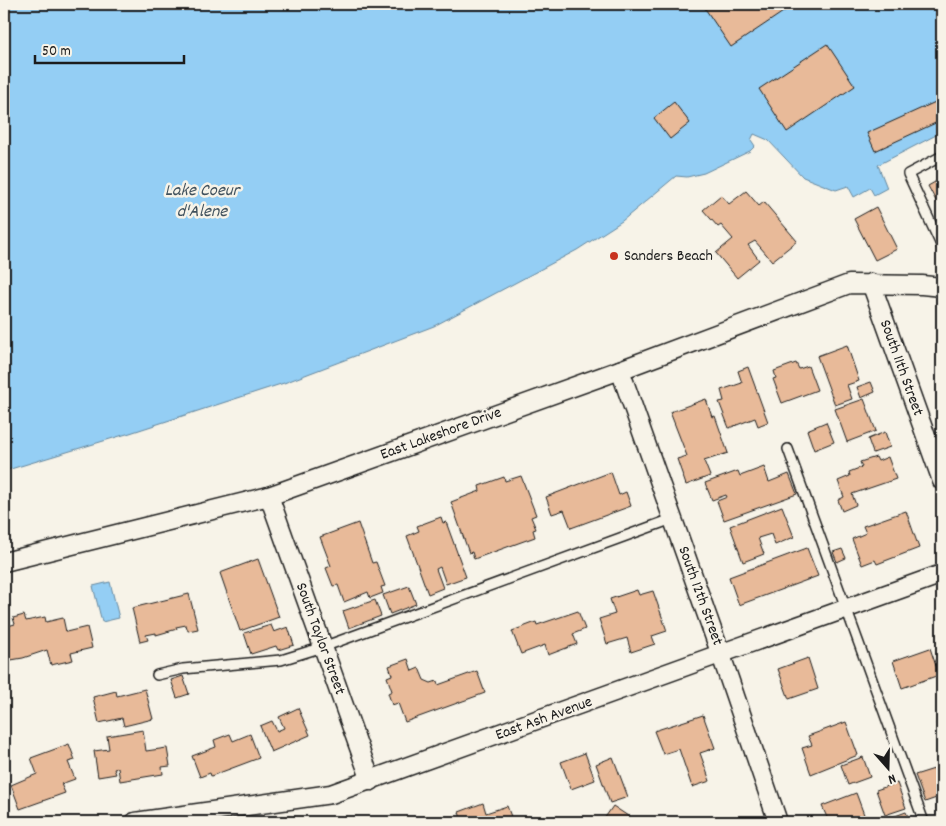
<svg xmlns="http://www.w3.org/2000/svg" width="946" height="826" viewBox="0 0 946 826" font-family="Dekko,sans-serif">
<style>
.water{fill:#94cef4;stroke:#64879e}
.building{fill:#e8ba99;stroke:#1c1c1c}
.lines{fill:none;stroke-linecap:round;stroke-linejoin:round}
.service-casing{stroke:#1c1c1c;stroke-width:12}
.minor-casing{stroke:#1c1c1c;stroke-width:21}
.service{stroke:#f7f3e8;stroke-width:9}
.minor{stroke:#f7f3e8;stroke-width:18}
.poi-dot{fill:#c8321e;stroke:#f7f3e8;stroke-width:2}
.labels{text-anchor:middle;dominant-baseline:central;stroke-width:5;stroke-linejoin:round;paint-order:stroke}
.poi-label{font-size:16px;fill:#1c1c1c;stroke:#f7f3e8;text-anchor:start}
.street-label{font-size:16px;fill:#1c1c1c;stroke:#f7f3e8}
.water-label{font-size:18px;font-style:italic;fill:#40515d;stroke:#f7f3e8}
</style>
<rect width="100%" height="100%" fill="#f7f3e8"/>
<filter id="ink" filterUnits="userSpaceOnUse"><feTurbulence type="fractalNoise" baseFrequency=".02" numOctaves="2"/><feDisplacementMap in="SourceGraphic" scale="10" xChannelSelector="R" yChannelSelector="G"/><feConvolveMatrix kernelMatrix="1 2 1 2 8 2 1 2 1" color-interpolation-filters="sRGB"/></filter>
<g filter="url(#ink)">
<!-- water -->
<g class="water">
<path d="M4 4H942V132L878 165 887 188 874 195 870 188 854 197 848 186 836 190 803 177 768 140 754 134 751 140 755 146 750 151 704 173 687 177 676 176 622 221 577 250 434 326 284 383 130 433 4 471Z"/>
<path d="M110 582 119 618 102 622 93 586Z"/>
</g>
<!-- building -->
<g class="building">
<path d="M702 4H795L731 47Z"/>
<path d="M827 44 855 86 787 132 759 89Z"/>
<path d="M942 99V120L875 151 867 133Z"/>
<path d="M674 102 690 123 670 139 654 118Z"/>
<path d="M942 178V212L928 186Z"/>
<path d="M746 191 759 206 764 202 797 241 772 261 755 241 748 245 759 260 737 278 716 253 733 239 721 225 718 227 703 210 721 195 729 204Z"/>
<path d="M876 207 897 249 875 260 854 219Z"/>
<path d="M847 345 859 381 847 385 852 399 835 405 817 356Z"/>
<path d="M796 363 799 369 808 366 817 390 782 403 773 379 776 378 774 371Z"/>
<path d="M748 367 768 422 758 426 755 418 729 428 719 402 724 401 721 390 742 383 738 371Z"/>
<path d="M871 382 875 392 861 398 857 387Z"/>
<path d="M706 399 712 417 715 416 728 453 704 461 710 476 686 485 677 459 687 456 670 412Z"/>
<path d="M864 399 876 431 847 442 835 409Z"/>
<path d="M826 422 834 442 814 450 807 430Z"/>
<path d="M885 432 890 447 873 453 868 439Z"/>
<path d="M876 457 878 461 888 457 896 479 852 494 856 505 842 511 838 500 844 497 838 481 850 476 849 472 862 467 860 462Z"/>
<path d="M764 467 769 482 789 474 797 494 724 520 717 501 727 497 726 495 712 500 705 483 738 471 740 476Z"/>
<path d="M611 472 619 495 626 492 631 506 571 528 564 510 552 514 546 497Z"/>
<path d="M521 476 536 515 531 517 536 529 533 530 535 537 474 559 472 552 469 553 451 502 480 491 479 486 504 477 505 481Z"/>
<path d="M782 506 794 537 775 545 771 534 758 538 764 554 743 562 730 526Z"/>
<path d="M906 511 919 548 877 564 875 560 862 565 852 539 866 533 863 526Z"/>
<path d="M441 517 443 523 446 522 466 577 446 584 440 567 436 569 443 588 428 594 407 536 419 531 417 526Z"/>
<path d="M358 523 372 563 376 562 385 586 381 587 383 593 370 598 368 592 344 602 338 585 333 586 326 568 331 566 320 537Z"/>
<path d="M807 548 818 576 739 605 729 577Z"/>
<path d="M842 549 846 558 837 562 833 552Z"/>
<path d="M258 559 279 617 240 631 220 573Z"/>
<path d="M409 586 416 604 390 614 383 595Z"/>
<path d="M637 590 639 595 653 591 667 631 652 636 655 644 631 652 627 638 607 644 599 619 615 614 610 599Z"/>
<path d="M189 594 198 629 188 631 186 625 176 627 177 629 156 635V633L146 635 148 640 140 642 132 608Z"/>
<path d="M375 600 381 616 349 628 343 611Z"/>
<path d="M578 611 585 629 573 634 577 644 548 655 545 645 521 654 512 631 536 622 537 625Z"/>
<path d="M24 615 26 621 45 617 46 622 63 618 66 632 87 627 92 648 71 653 73 660 51 665 47 650 23 658 5 661 4 627 15 624 13 618Z"/>
<path d="M271 625 274 632 288 627 294 645 278 650 276 646 251 654 244 633Z"/>
<path d="M930 648 939 675 902 688 893 661Z"/>
<path d="M808 658 818 689 789 699 778 669Z"/>
<path d="M408 659 412 671 419 668 424 680 431 683 437 681 438 685 477 671 485 693 405 722 398 703 392 705 388 693 392 691 387 677 392 675 389 666Z"/>
<path d="M183 676 189 694 177 698 171 680Z"/>
<path d="M145 689 153 719 124 726 122 718 99 723 93 697 116 691 117 696Z"/>
<path d="M298 708 310 735 271 752 260 726 272 721 277 731 284 728 279 717Z"/>
<path d="M703 715 715 748 700 753 710 781 692 787 679 749 663 754 654 731Z"/>
<path d="M942 721V740L936 723Z"/>
<path d="M846 722 858 755 811 774 802 748 812 745 808 736Z"/>
<path d="M143 730 146 751 167 748 170 766 162 767 163 774 120 781 118 768 114 769 116 774 98 777 94 751 109 749 107 736Z"/>
<path d="M230 734 233 741 250 734 259 758 211 776 210 773 200 777 192 756 216 747 214 740Z"/>
<path d="M69 744 75 760 68 762 75 779 61 784 65 793 20 809 11 785 37 774 31 758Z"/>
<path d="M585 753 595 780 571 789 561 762Z"/>
<path d="M613 757 628 797 610 803 596 764Z"/>
<path d="M863 757 870 777 848 785 841 765Z"/>
<path d="M934 769 942 796 925 802 915 775Z"/>
<path d="M897 783 906 808 885 815 876 790Z"/>
<path d="M856 793 866 820 860 822H829L822 806Z"/>
<path d="M483 803 486 813 507 806 513 822H462L459 812Z"/>
<path d="M613 806 637 822H602Z"/>
<path d="M906 812 910 822H888L887 819Z"/>
</g>
<g class="lines">
<!-- service casing -->
<g class="service-casing">
<g id="service">
<path d="M942 156 908 174 942 247"/>
<path d="M788 449 924 822"/>
<path d="M157 675 183 669 281 660 323 647 672 519"/>
</g>
</g>
<!-- minor casing -->
<g class="minor-casing">
<g id="minor">
<path d="M871 283 942 481"/>
<path d="M620 370 721 655 778 822"/>
<path d="M269 496 371 781"/>
<path d="M4 562 269 496 620 370 849 284 922 285 942 287"/>
<path d="M135 822 331 794 942 574"/>
</g>
</g>
<!-- service -->
<use href="#service" class="service"/>
<!-- minor -->
<use href="#minor" class="minor"/>
</g>
</g>
<!-- markers -->
<circle class="poi-dot" cx="614" cy="256" r="5"/>
<g class="labels">
<!-- poi labels -->
<g class="poi-label">
<text x="624" y="256">Sanders Beach</text>
</g>
<!-- street labels -->
<g class="street-label">
<text transform="translate(901 368) rotate(70)">South 11th Street</text>
<text transform="translate(441 434) rotate(-20)">East Lakeshore Drive</text>
<text transform="translate(700 596) rotate(70)">South 12th Street</text>
<text transform="translate(320 639) rotate(70)">South Taylor Street</text>
<text transform="translate(544 719) rotate(-20)">East Ash Avenue</text>
</g>
<!-- water labels -->
<g class="water-label">
<text x="202" y="191">Lake Coeur<tspan x="202" dy="21">d'Alene</tspan></text>
</g>
</g>
<!-- margin -->
<rect width="946" height="826" fill="none" stroke="#f7f3e8" stroke-width="20"/>
<rect x="10" y="10" width="926" height="806" fill="none" stroke="#1c1c1c" stroke-width="2" filter="url(#ink)"/>
<!-- north arrow -->
<g transform="translate(888 768) rotate(160)" stroke="#f7f3e8" stroke-width="4" paint-order="stroke">
<path d="M0-4L9 19L0 12L-9 19Z" fill="#1c1c1c"/>
<text y="-8" font-size="14" font-weight="bold" text-anchor="middle" fill="#1c1c1c">N</text>
</g>
<!-- scale -->
<path d="M35 55v8h149v-8" fill="none" stroke="#1c1c1c" stroke-width="2.5"/>
<text x="42" y="55" font-size="15" fill="#1c1c1c" stroke="#f7f3e8" stroke-width="4" paint-order="stroke">50 m</text>
</svg>
